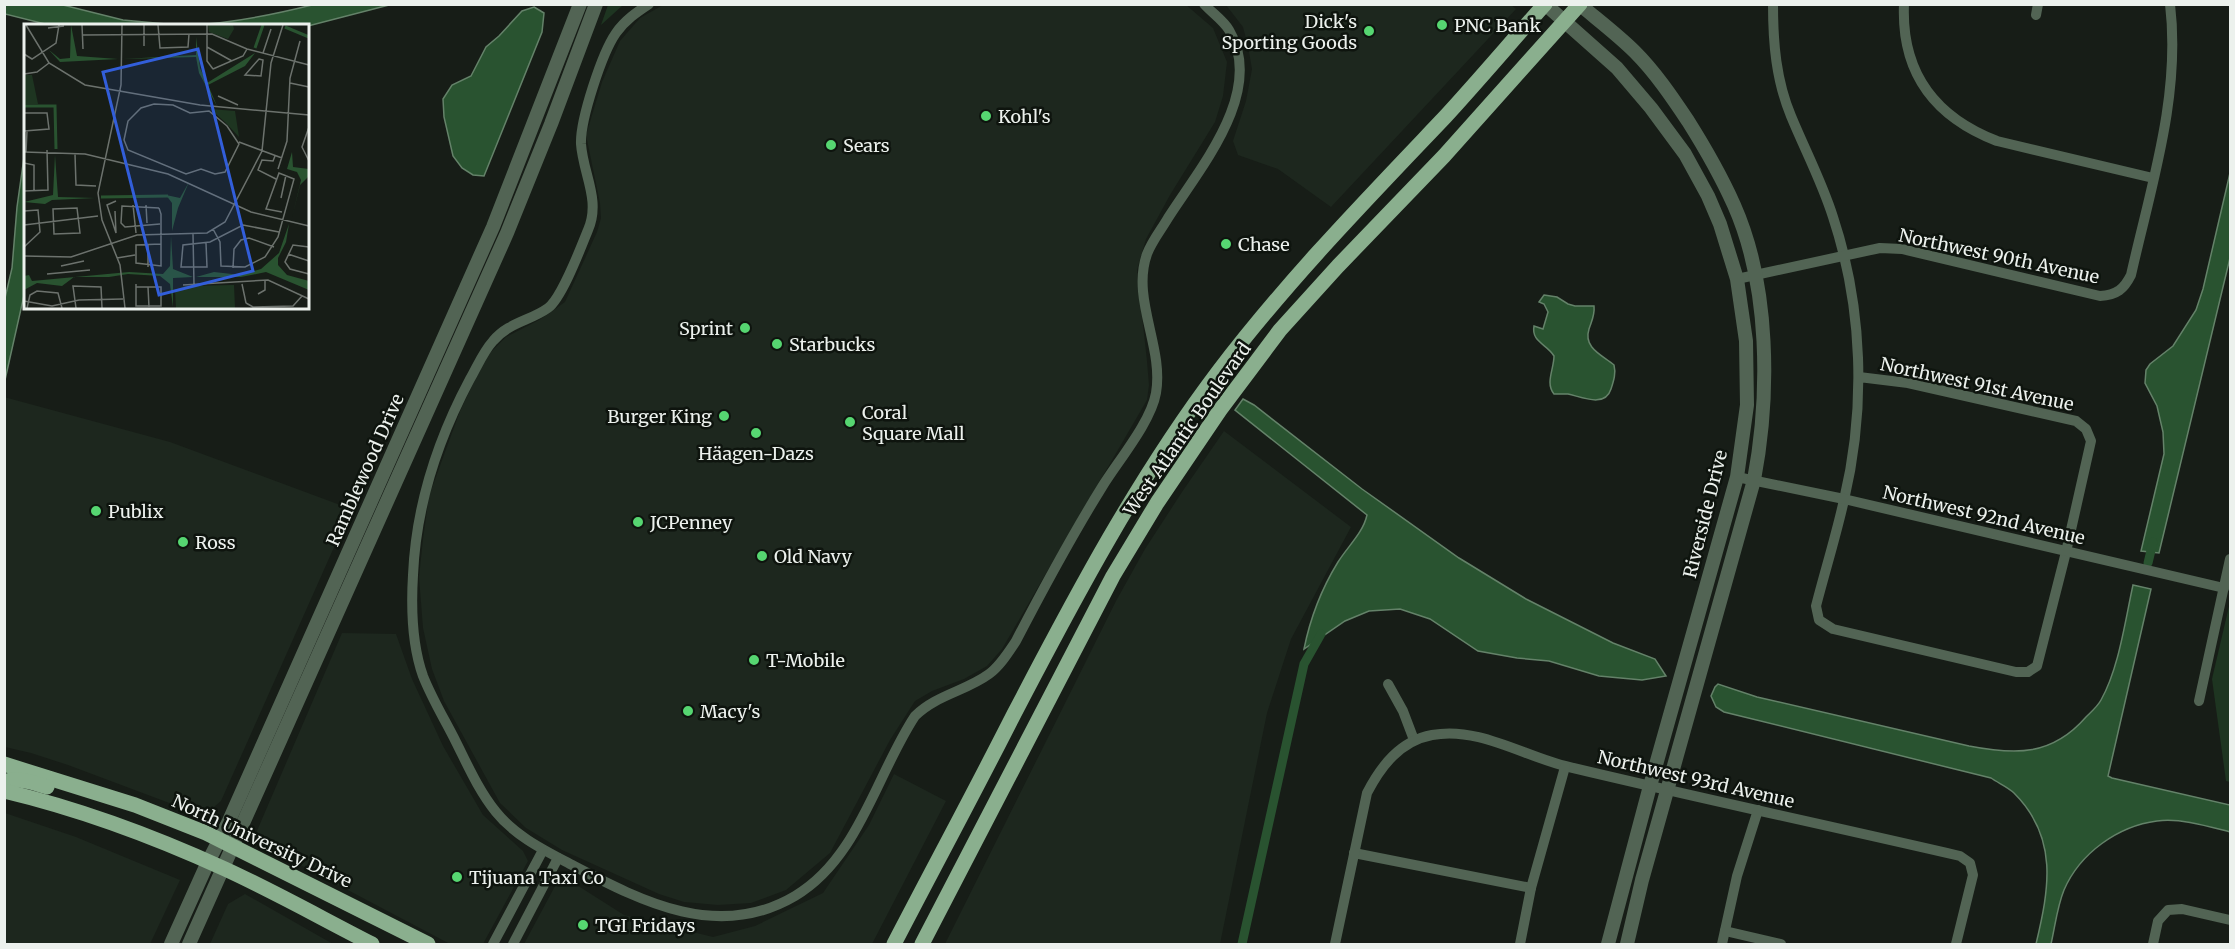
<svg xmlns="http://www.w3.org/2000/svg" width="2235" height="949" viewBox="0 0 2235 949" font-family="Merriweather,serif">
<style>
.built{fill:#1d271e}
.green{fill:#1e3521}
.water{fill:#295330;stroke:#648269;stroke-width:1.5}
.lines{fill:none;stroke-linecap:round;stroke-linejoin:round}
.canal{stroke:#295330;stroke-width:9}
.minor{stroke:#526454;stroke-width:10}
.tertiary{stroke:#526454;stroke-width:14}
.primary{stroke:#8aaf8e;stroke-width:15}
.poi-dot{fill:#56d671;stroke:#0e140e;stroke-width:2}
.labels{text-anchor:middle;dominant-baseline:central;stroke-width:5;stroke-linejoin:round;paint-order:stroke}
.poi-label{font-size:18px;fill:#ecf1ed;stroke:#0e140e;text-anchor:start}
.street-label{font-size:18px;fill:#ecf1ed;stroke:#0e140e}
.inset-river{fill:none;stroke:#295330;stroke-width:3}
.inset-road{fill:none;stroke:#6c726d;stroke-width:1.5}
.view{fill:#325eda;fill-opacity:0.15;stroke:#325eda;stroke-width:3}
.inset-edge{fill:none;stroke:#ecf1ed;stroke-width:3}
</style>
<rect width="100%" height="100%" fill="#171d17"/>
<!-- built -->
<g class="built">
<path d="M1185 4 1213 28 1227 62 1223 96 1215 122 1170 195 1146 239 1137 270 1147 361 1149 385 1147 400 1002 649 987 666 964 679 932 691 915 701 890 740 830 853 786 890 751 903 718 905 684 902 659 894 562 850 526 828 500 803 444 701 432 669 423 628 419 577 423 539 429 496 460 411 486 357 506 337 539 320 565 302 597 232 601 218 600 203 586 135 602 82 620 41 640 18 663 5Z"/>
<path d="M1510 4 1516 9 1331 207 1278 169 1238 155 1233 141 1246 101 1252 69 1248 46 1243 27 1226 5Z"/>
<path d="M4 397 170 442 351 509 221 801 208 812 196 813 68 765 31 753 5 747Z"/>
<path d="M1224 431 1351 527 1291 639 1267 713 1220 944H945L1116 601 1145 549 1182 492Z"/>
<path d="M342 633 396 634 412 679 443 746 483 815 523 851 528 861 483 944H450L253 840Z"/>
<path d="M894 774 946 801 872 944H524L561 875 624 915 713 937 755 926 823 893 869 825Z"/>
<path d="M5 813 76 837 180 880 150 944H5Z"/>
<path d="M245 894 333 944H210L228 904Z"/>
</g>
<!-- green -->
<g class="green">
<path d="M608 5H623L601 25Z"/>
<path d="M2230 602V782L2226 781 2212 679Z"/>
</g>
<!-- water -->
<g class="water">
<path d="M4 5H63L123 20 177 25H49L5 14Z"/>
<path d="M312 5H389L308 26 192 25C233 23 272 15 312 5Z"/>
<path d="M534 7 544 13 542 32 484 176 473 175 462 168 453 156 444 117 443 99 452 85 471 76 486 47 499 36 522 11Z"/>
<path d="M25 150V291L5 380V298L12 268 17 207Z"/>
<path d="M2230 173V258L2159 553 2141 551 2164 454 2163 432 2157 406 2145 383 2146 370 2150 364 2173 346 2196 310 2203 289Z"/>
<path d="M1544 295 1557 297 1568 304 1575 306H1594C1595 315 1592 320 1589 329 1583 348 1602 355 1614 365 1616 373 1614 380 1611 389 1605 408 1582 397 1568 394 1564 394 1558 394 1554 394 1545 383 1554 369 1554 356 1547 344 1531 342 1534 326L1543 329 1548 312 1544 304 1539 302Z"/>
<path d="M1243 399 1254 405 1362 489 1459 558 1526 599 1613 643 1655 659 1666 676 1642 680 1599 676 1549 661 1517 658 1478 651 1430 619 1400 609 1369 611 1345 621 1304 649C1310 619 1322 588 1338 562 1348 546 1363 533 1367 515L1235 410Z"/>
<path d="M2133 585 2151 589 2108 776 2112 778 2230 805V832C2207 826 2181 818 2157 821 2118 826 2080 853 2064 890 2057 907 2055 927 2051 944H2036C2049 889 2059 838 2014 793 2008 787 1998 783 1991 778L1724 712 1716 707 1711 696 1715 687 1718 684 1757 697 1969 746C2016 755 2052 756 2086 717 2091 712 2098 706 2101 700 2119 668 2125 621 2133 585Z"/>
</g>
<g class="lines">
<!-- canal -->
<g class="canal">
<path d="M2148 563 2153 542"/>
<path d="M1242 944 1304 664 1321 634"/>
</g>
<!-- minor -->
<g class="minor">
<path d="M649 4C637 12 625 20 616 33 602 53 580 120 581 144 583 174 601 200 588 230 581 247 562 298 548 308 530 321 509 322 493 341 483 352 477 367 470 379 438 439 416 506 413 575 411 608 412 645 423 676 432 699 445 720 456 742 468 766 479 791 496 812 516 837 546 851 574 866 643 902 719 941 795 896 859 858 876 775 915 716 936 695 966 691 989 674 1000 666 1008 653 1016 641 1043 589 1071 537 1102 487 1118 461 1151 422 1156 393 1164 347 1131 299 1147 254 1152 241 1161 230 1168 218 1199 169 1266 92 1229 30 1223 20 1212 13 1204 4"/>
<path d="M1773 4C1773 43 1776 80 1791 116 1805 150 1822 182 1833 217 1863 308 1866 407 1844 500 1836 536 1825 571 1816 606L1819 620 1833 629 2016 672H2028L2037 666 2066 552 2091 441 2086 429 2076 421 1908 383 1859 377"/>
<path d="M1904 4C1901 73 1935 117 1997 141L2153 178"/>
<path d="M2036 15 2038 4"/>
<path d="M1737 279 1880 248 1902 249 2100 296C2117 295 2124 289 2131 275 2151 186 2181 96 2170 4"/>
<path d="M1737 477 1844 499 2224 588"/>
<path d="M1388 684 1403 711 1414 740"/>
<path d="M2199 701 2230 559"/>
<path d="M1354 853 1531 888"/>
<path d="M1725 931 1781 944"/>
<path d="M493 944 543 850"/>
<path d="M513 944 558 858"/>
<path d="M1335 944 1367 793C1381 766 1400 741 1432 735 1479 726 1525 757 1569 767 1699 798 1830 826 1960 856L1970 863 1973 875 1956 944"/>
<path d="M1520 944 1531 888 1565 767"/>
<path d="M1722 944 1737 876 1758 810"/>
<path d="M2153 944 2158 921 2168 910 2182 909 2230 920"/>
</g>
<!-- tertiary -->
<g class="tertiary">
<path d="M1545 4 1617 68 1651 108 1685 154 1708 196 1720 224 1737 279 1746 341 1747 405 1737 477 1650 786 1608 944"/>
<path d="M1579 4C1598 20 1618 35 1635 52 1655 72 1672 97 1688 121 1705 148 1721 176 1734 205 1770 286 1770 395 1754 480L1642 880 1627 944"/>
<path d="M171 944 208 862 228 823 493 227 580 4"/>
<path d="M189 944 507 233 551 124 596 4"/>
</g>
<!-- primary -->
<g class="primary">
<path d="M4 764 135 805 206 833 428 944"/>
<path d="M4 782C17 777 35 783 47 787"/>
<path d="M4 791C80 809 155 837 225 869 275 892 323 919 372 944"/>
<path d="M894 944C934 867 975 791 1014 714 1076 595 1138 478 1218 372 1287 281 1367 199 1445 117 1479 80 1511 42 1545 4"/>
<path d="M922 944 1113 576 1157 503 1220 410 1280 330 1338 266 1444 156 1580 4"/>
</g>
</g>
<!-- markers -->
<g class="poi-dot">
<circle cx="1442" cy="25" r="6"/>
<circle cx="1369" cy="31" r="6"/>
<circle cx="986" cy="116" r="6"/>
<circle cx="831" cy="145" r="6"/>
<circle cx="1226" cy="244" r="6"/>
<circle cx="745" cy="328" r="6"/>
<circle cx="777" cy="344" r="6"/>
<circle cx="724" cy="416" r="6"/>
<circle cx="850" cy="422" r="6"/>
<circle cx="756" cy="433" r="6"/>
<circle cx="96" cy="511" r="6"/>
<circle cx="638" cy="522" r="6"/>
<circle cx="183" cy="542" r="6"/>
<circle cx="762" cy="556" r="6"/>
<circle cx="754" cy="660" r="6"/>
<circle cx="688" cy="711" r="6"/>
<circle cx="457" cy="877" r="6"/>
<circle cx="583" cy="925" r="6"/>
</g>
<g class="labels">
<!-- poi labels -->
<g class="poi-label">
<text x="1357" y="21" text-anchor="end">Dick's<tspan x="1357" dy="21">Sporting Goods</tspan></text>
<text x="1454" y="25">PNC Bank</text>
<text x="998" y="116">Kohl's</text>
<text x="843" y="145">Sears</text>
<text x="1238" y="244">Chase</text>
<text x="733" y="328" text-anchor="end">Sprint</text>
<text x="789" y="344">Starbucks</text>
<text x="862" y="412">Coral<tspan x="862" dy="21">Square Mall</tspan></text>
<text x="712" y="416" text-anchor="end">Burger King</text>
<text x="756" y="453" text-anchor="middle">Häagen-Dazs</text>
<text x="108" y="511">Publix</text>
<text x="650" y="522">JCPenney</text>
<text x="195" y="542">Ross</text>
<text x="774" y="556">Old Navy</text>
<text x="766" y="660">T-Mobile</text>
<text x="700" y="711">Macy's</text>
<text x="469" y="877">Tijuana Taxi Co</text>
<text x="595" y="925">TGI Fridays</text>
</g>
<!-- street labels -->
<g class="street-label">
<text transform="translate(1999 256) rotate(12)">Northwest 90th Avenue</text>
<text transform="translate(1977 384) rotate(12)">Northwest 91st Avenue</text>
<text transform="translate(1187 429) rotate(-55)">West Atlantic Boulevard</text>
<text transform="translate(365 470) rotate(-66)">Ramblewood Drive</text>
<text transform="translate(1705 514) rotate(-76)">Riverside Drive</text>
<text transform="translate(1984 515) rotate(13)">Northwest 92nd Avenue</text>
<text transform="translate(1696 779) rotate(13)">Northwest 93rd Avenue</text>
<text transform="translate(262 841) rotate(25)">North University Drive</text>
</g>
</g>
<!-- overview -->
<g transform="translate(24 24)">
<rect width="285" height="285" fill="#171d17"/>
<path d="M184 1H209L210 5 204 15 185 8ZM0 51H8L14 80H0ZM186 85 211 87 215 113 201 98ZM210 261 211 284H152L151 266 161 262Z" fill="#1e3521"/>
<path d="M47 1 53 32 94 35 36 38 25 26 36 35 46 34ZM172 13 176 44 183 59 231 29 221 42 184 61 193 82 175 49 172 33 99 35 172 31ZM268 128 269 143 285 145V152L276 161 268 194 277 156 273 148 263 145ZM31 131 34 173 71 174 28 176 21 180 0 178 29 171ZM165 158 154 184 148 207V179L142 171 156 174ZM265 200 262 218 254 234V241L263 251 285 257V266L242 248 217 253H172L190 248 217 251 237 245 255 229ZM147 212 149 245 169 253 149 254V283L146 260 136 252 104 250 85 253H50L38 262 13 259 0 266V252L5 251 8 257 105 248 139 250 146 242Z" fill="#295330"/>
<path class="inset-river" d="M261 3 285 13M231 24 239 1M0 82H31L32 125M77 173 144 172"/>
<path class="inset-road" d="M2 1 25 39 61 61 176 81 285 91M58 1 59 25M98 1 97 61 74 169 78 196 96 241 101 284M120 1V22M134 1 136 24 164 23 165 10M183 1V37L189 45M28 4H24L40 2M59 11 188 10 223 25 285 41M183 23 208 37M239 29 247 5M0 30 8 35 32 19 35 1M235 35 239 36 237 52 221 51ZM189 45 219 32 223 25M0 50 13 48 25 39M266 59 285 63M194 72 214 81M130 80 149 81 166 89 185 87 203 102 215 120 201 148 191 150 177 145 162 150 104 126 100 116 104 97 117 84ZM0 89H23L25 105 0 107M285 103 278 123 285 137M215 118 258 134M0 128 61 130 144 150 227 188 285 202M2 128 3 107M51 130 52 161 72 162M251 132 249 137 238 136 234 146 252 155M0 139 10 141V167M254 145 263 117 266 54 276 17M0 167 24 166 23 126M257 174 262 151M109 181 112 209M122 181 123 199M53 184 56 209 30 210 29 185ZM135 184 137 190V242L112 239V221L137 220M135 184 98 182 97 199 101 203 136 200M0 187 14 186 16 208 0 223M91 187 92 209 83 181 92 177M0 201 74 192M189 205 196 218 197 242 221 243 241 233 254 213 270 155 255 149 242 185 258 188M169 210 170 261M182 219 183 243H157L159 221 186 218 219 201 255 208M124 220V243M285 223 269 221 261 238 266 245 285 250M264 230 285 237M0 232 47 233 113 211 183 209 201 198 238 127 247 39 259 1M93 234 111 231M37 242 60 237M209 244 210 225 217 216 225 214 250 223M23 250 66 246M112 260V282H137V263H112M218 260 222 279M159 261 244 256 285 275M124 263 125 283M234 270 241 266V256M0 277 28 282 55 276 99 275M222 279 229 283 269 282 278 272M3 284 6 271 13 267 34 269 38 284M52 284 49 262 77 263 78 284"/>
<path class="view" d="M174 25 229 247 135 271 79 48Z"/>
<rect width="285" height="285" class="inset-edge"/>
</g>
<!-- border -->
<rect width="2235" height="949" fill="none" stroke="#ecf1ed" stroke-width="12"/>
</svg>
